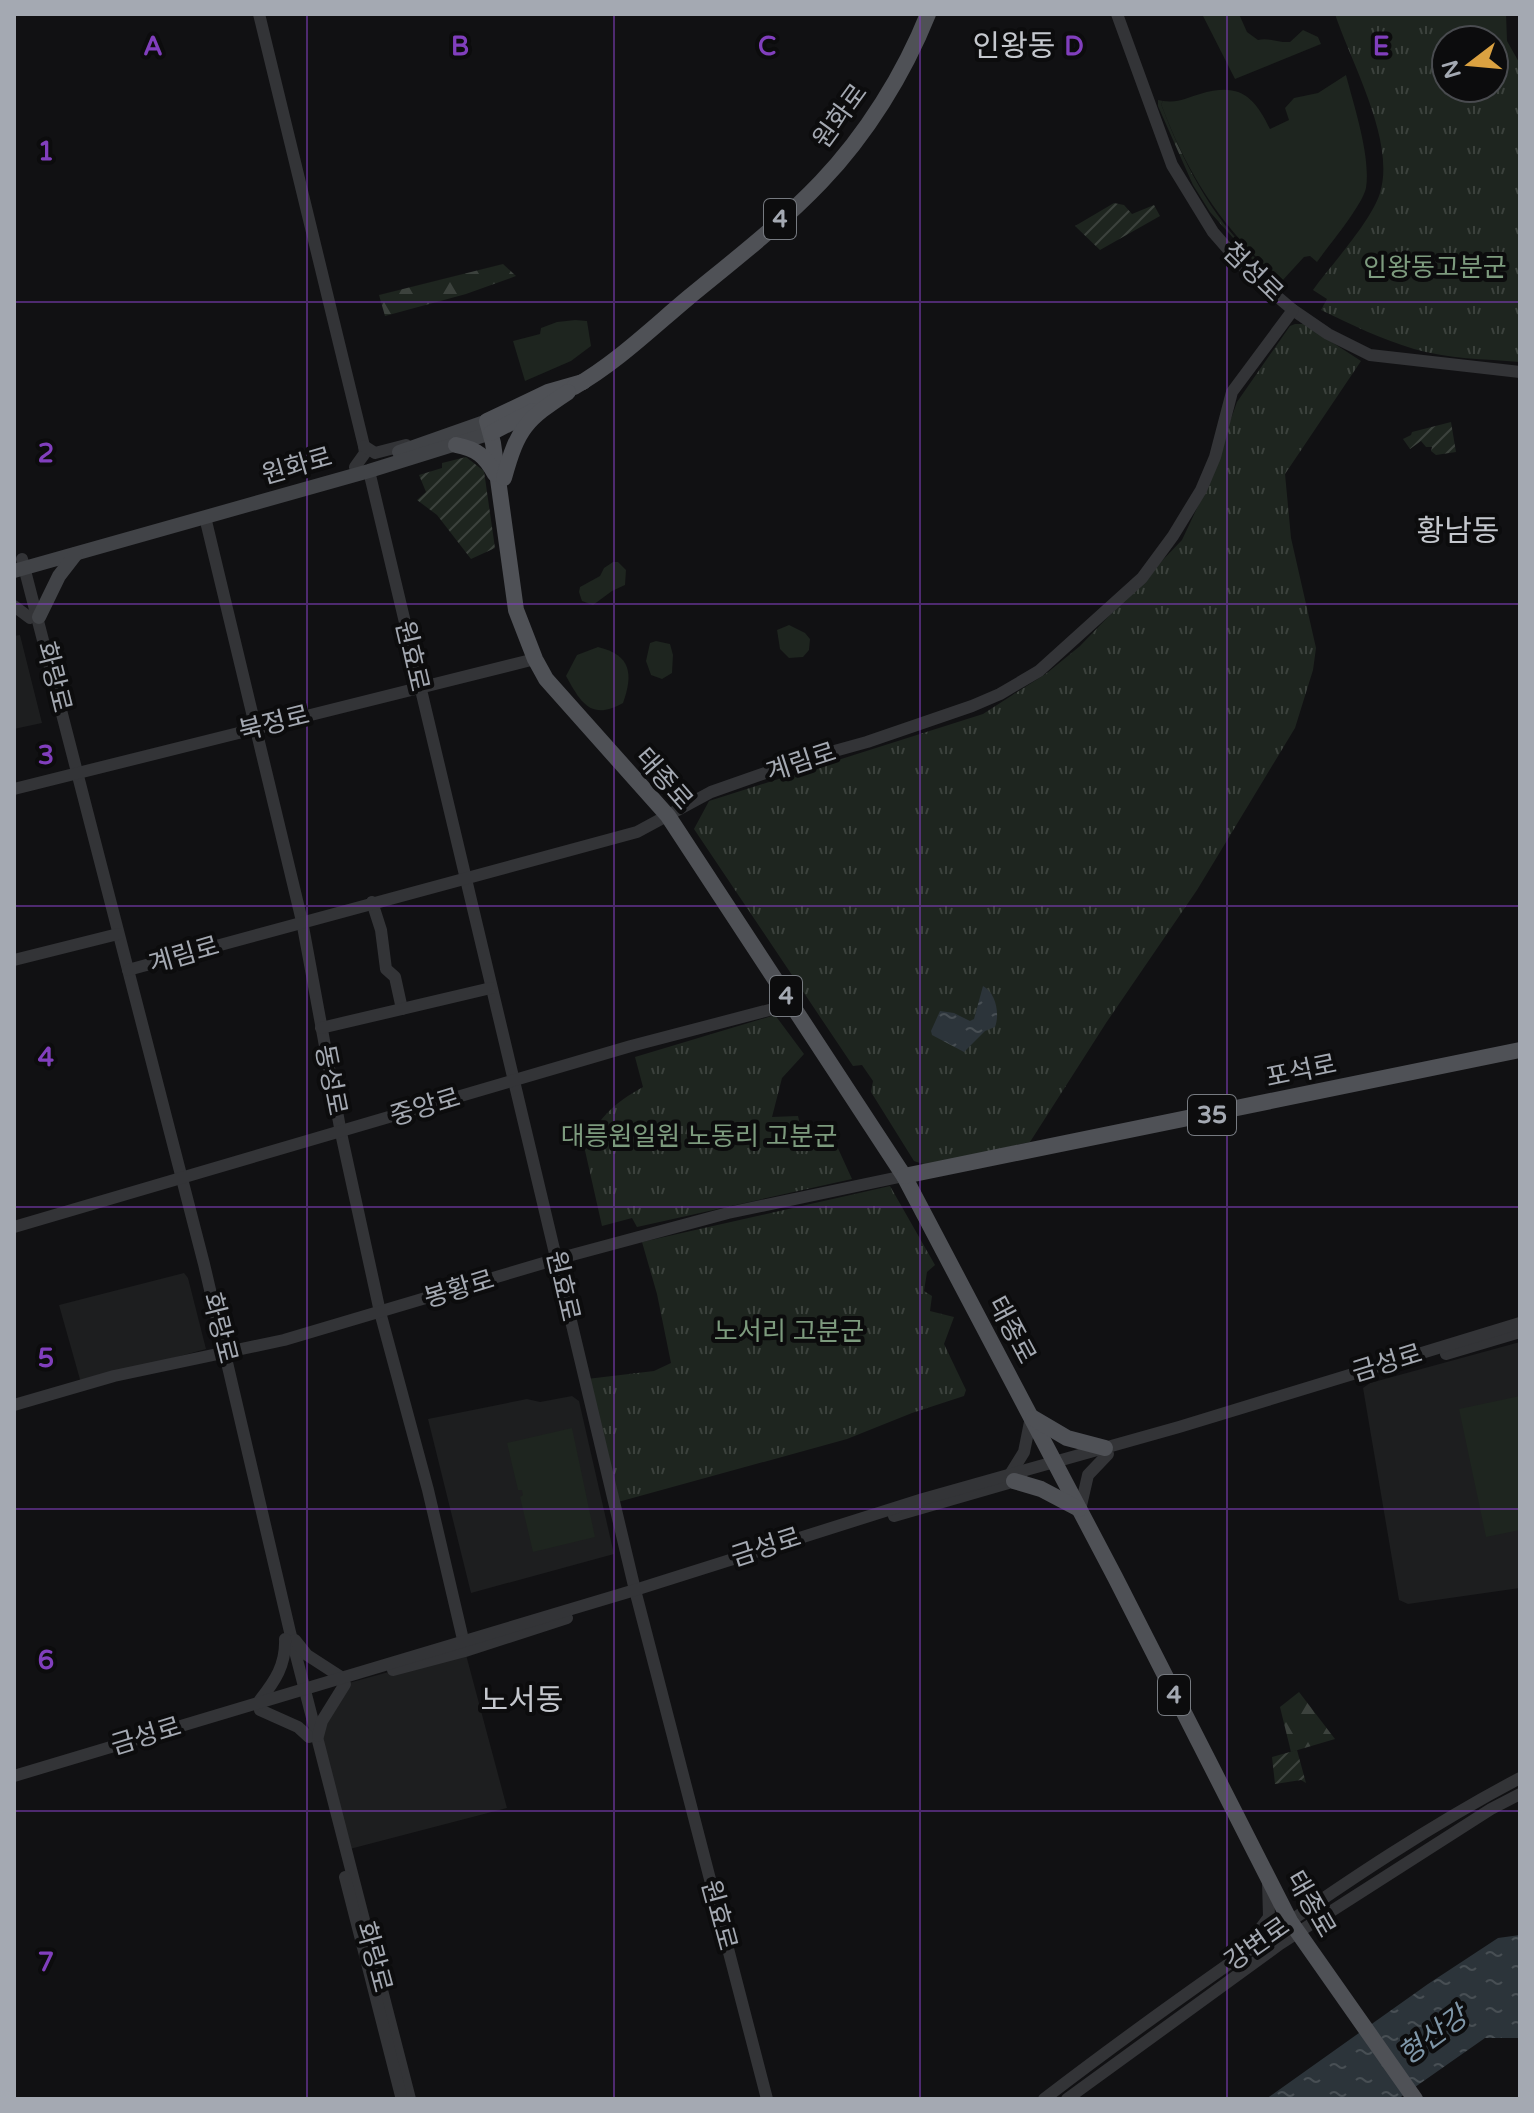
<svg xmlns="http://www.w3.org/2000/svg" width="1534" height="2113" viewBox="0 0 1534 2113" font-family="'Varela Round','Noto Sans KR',sans-serif">
<style>
.built{fill:#1d1e1f}
.grass{fill:#1e251f}
.forest{fill:url(#forest-firs)}
.park{fill:url(#park-tufts);fill-rule:evenodd}
.garden{fill:url(#garden-furrows)}
.water{fill:url(#water-ripples)}
.lines{fill:none;stroke-linecap:round;stroke-linejoin:round}
.tertiary{stroke:#333437;stroke-width:12}
.secondary{stroke:#414347;stroke-width:14}
.primary{stroke:#4f5156;stroke-width:16}
.grid{fill:none;stroke:#813fbd;stroke-width:2;stroke-opacity:0.55}
.labels{text-anchor:middle;dominant-baseline:central;stroke-width:8;stroke-linejoin:round;paint-order:stroke}
.shield{fill:#0c0c0d;stroke:#767a80;stroke-width:2}
.shield-label{font-size:24px;font-weight:bold;fill:#a4a9b2}
.street-label{font-size:26px;fill:#a4a9b2;stroke:#0c0c0d}
.park-label{font-size:26px;fill:#7d9b7e;stroke:#0c0c0d}
.water-label{font-size:28px;font-style:italic;fill:#7f97a9;stroke:#0c0c0d}
.quarter-label{font-size:30px;fill:#c5c8ce;stroke:#0c0c0d}
.grid-label{font-size:26px;text-anchor:middle;font-weight:bold;fill:#813fbd;stroke:#0c0c0d;stroke-width:8;stroke-linejoin:round;paint-order:stroke}
</style>
<defs>
<pattern id="forest-firs" width="22" height="20" patternUnits="userSpaceOnUse" patternTransform="scale(2)"><rect width="22" height="20" fill="#1e251f"/><path d="M5 1l3.5 6h-7zM16 11l3.5 6h-7z" fill="#3c423d"/></pattern>
<pattern id="park-tufts" width="24" height="20" patternUnits="userSpaceOnUse" patternTransform="scale(2)"><rect width="24" height="20" fill="#1e251f"/><path d="M3 7l-1-3M5 7V3M7 7l1-3M15 17l-1-3M17 17v-4M19 17l1-3" fill="none" stroke="#3c423d"/></pattern>
<pattern id="garden-furrows" width="10" height="10" patternUnits="userSpaceOnUse" patternTransform="scale(2)"><rect width="10" height="10" fill="#1e251f"/><path d="M-1 1l2-2M0 10L10 0M9 11l2-2" fill="none" stroke="#3c423d"/></pattern>
<pattern id="water-ripples" width="26" height="14" patternUnits="userSpaceOnUse" patternTransform="scale(2)"><rect width="26" height="14" fill="#2c343a"/><path d="M2 4q2-2 4 0t4 0M15 11q2-2 4 0t4 0" fill="none" stroke="#484f54"/></pattern>
</defs>
<rect width="100%" height="100%" fill="#111113"/>
<!-- built -->
<g class="built">
<path d="M20 635 42 723 14 729V636Z"/>
<path d="M184 1273 188 1278 206 1349 81 1383 59 1305Z"/>
<path d="M1520 1342V1588L1408 1604 1399 1600 1363 1388 1370 1383Z"/>
<path d="M572 1396 579 1401 614 1554 471 1593 428 1419 527 1399 540 1402Z"/>
<path d="M465 1651 507 1808 346 1850 317 1739 345 1684Z"/>
</g>
<!-- grass -->
<g class="grass">
<path d="M1202 14H1239L1247 32 1258 40C1268 37 1279 43 1290 42L1303 30 1318 37 1321 44 1235 79Z"/>
<path d="M1346 75C1354 106 1371 157 1366 188 1362 206 1329 245 1317 262L1310 256 1304 257 1282 281C1223 230 1188 176 1161 104L1163 101C1179 103 1186 98 1200 94 1239 82 1254 96 1270 129L1289 120 1285 108 1294 98 1318 93Z"/>
<path d="M575 320 587 321 591 346 571 361 525 381 513 341 540 334 541 328 557 322Z"/>
<path d="M613 562H618L626 570 625 585 612 591 593 605 582 601 579 592 580 587 600 576 604 568Z"/>
<path d="M789 625 805 633 810 639 809 650 803 657 789 658 780 649 777 630Z"/>
<path d="M656 641 670 644 673 655 672 673 662 679 651 675 646 661 650 643Z"/>
<path d="M598 647C632 655 633 675 623 703 591 721 581 703 566 676L577 655Z"/>
<path d="M1520 1396V1530L1486 1537 1459 1409Z"/>
<path d="M572 1428 595 1537 533 1552 520 1497 523 1495 522 1490H518L507 1443Z"/>
</g>
<!-- forest -->
<g class="forest">
<path d="M1158 100 1163 101 1161 104C1182 160 1211 217 1255 258L1253 260 1210 212 1193 185 1158 106Z"/>
<path d="M503 264 516 276 466 294 385 316 379 295Z"/>
<path d="M1299 1692 1335 1739 1291 1752 1280 1707Z"/>
</g>
<!-- park -->
<g class="park">
<path d="M1335 14H1506L1507 41 1520 64V362C1485 359 1448 359 1414 349 1381 339 1352 325 1321 310L1327 299 1313 290C1331 265 1371 222 1380 193 1396 141 1351 63 1335 14ZM1446 40H1494V88H1446Z"/>
<path d="M1295 324H1304L1361 361 1285 474 1291 538 1316 648 1313 670 1295 728 1197 890 1106 1023 1030 1142 926 1165 914 1161 871 1092 873 1081 862 1065 853 1066 694 829 709 801 983 714 1047 673 1080 646 1182 540 1206 489 1237 402 1290 326Z"/>
<path d="M775 1015 804 1054 782 1078 772 1117 798 1116 806 1150 836 1144 852 1179 637 1227 632 1218 602 1226 584 1146C601 1116 614 1103 643 1087L635 1057Z"/>
<path d="M890 1186 935 1265 927 1272 924 1291 932 1296 930 1311 954 1317 944 1344 966 1390 964 1396 912 1413 847 1439 618 1502 587 1379 654 1371 671 1363 657 1294 642 1242Z"/>
</g>
<!-- garden -->
<g class="garden">
<path d="M1114 203 1124 205 1132 214 1154 205 1160 216 1100 250 1075 226Z"/>
<path d="M1451 422 1456 452 1436 455 1431 451 1432 447H1426L1421 441 1410 449 1403 439 1411 435 1412 432Z"/>
<path d="M466 457 484 471 495 548 471 559 437 515 417 500 426 492 419 475 442 468V463Z"/>
<path d="M1297 1750 1306 1783 1301 1780 1275 1784 1272 1757Z"/>
</g>
<!-- water -->
<g class="water">
<path d="M983 986C996 993 1000 1014 995 1027L985 1031 964 1052 932 1035 931 1031 940 1011 954 1013 970 1021 974 1019Z"/>
<path d="M1520 1935V2038H1485L1398 2099H1266L1428 1984 1498 1938Z"/>
</g>
<g class="lines">
<!-- tertiary -->
<g class="tertiary">
<path d="M259 14 364 446 365 453 355 467"/>
<path d="M1117 14 1172 165 1213 232 1247 271 1293 310 1328 334 1370 355 1520 372"/>
<path d="M364 446 375 453 406 445"/>
<path d="M369 471 635 1590 767 2099"/>
<path d="M205 517 302 921 341 1133 380 1312 428 1490 465 1648"/>
<path d="M22 559 204 1264 290 1632 410 2099"/>
<path d="M14 606 30 618"/>
<path d="M14 789 535 659"/>
<path d="M372 902 381 930 386 969 395 977 402 1009"/>
<path d="M14 960 118 934"/>
<path d="M128 970 637 832 711 792 802 760 867 742 972 706 1000 694 1039 671 1142 578 1173 536 1201 490 1215 457 1232 392 1293 310"/>
<path d="M321 1028 491 988"/>
<path d="M14 1227 631 1046 792 1004"/>
<path d="M1446 1354 1520 1332"/>
<path d="M14 1405 114 1376 284 1340 557 1259 728 1213 904 1176"/>
<path d="M1011 1473 1024 1452 1031 1417"/>
<path d="M1080 1510 1088 1475 1108 1454"/>
<path d="M894 1516 1022 1479"/>
<path d="M295 1640 307 1655 341 1677"/>
<path d="M393 1670 465 1651 567 1618"/>
<path d="M260 1700C275 1681 286 1665 285 1639"/>
<path d="M260 1710 298 1727 309 1737"/>
<path d="M318 1736 322 1721 345 1684"/>
<path d="M14 1776 635 1590 923 1499 1179 1427 1520 1323"/>
<path d="M345 1877 401 2096"/>
<path d="M1251 1941 1269 1917 1268 1881"/>
<path d="M1044 2099C1117 2043 1191 1990 1266 1938 1349 1880 1431 1825 1520 1778"/>
<path d="M1067 2099 1280 1944 1491 1809 1520 1794"/>
</g>
<!-- secondary -->
<g class="secondary">
<path d="M399 452 487 421"/>
<path d="M14 571 369 471 491 433"/>
<path d="M39 617 59 576 76 554"/>
</g>
<!-- primary -->
<g class="primary">
<path d="M583 382 548 392 487 421 493 443 516 610 535 659 546 679 668 816 904 1176 1115 1577 1290 1921 1415 2099"/>
<path d="M574 387C616 363 651 329 688 298 733 261 781 224 821 182 866 135 904 74 928 14"/>
<path d="M491 433 533 411"/>
<path d="M456 445C477 449 485 456 495 474"/>
<path d="M504 478C518 427 526 420 568 392"/>
<path d="M904 1176 1520 1050"/>
<path d="M1033 1418 1067 1438 1105 1448"/>
<path d="M1014 1481 1041 1489 1079 1509"/>
</g>
</g>
<!-- grid -->
<path class="grid" d="M307 14V2099M614 14V2099M920 14V2099M1227 14V2099M14 302H1520M14 604H1520M14 906H1520M14 1207H1520M14 1509H1520M14 1811H1520"/>
<g class="labels">
<!-- shield labels -->
<g class="shield">
<rect x="764" y="199" width="32" height="40" rx="6"/>
<rect x="770" y="976" width="32" height="40" rx="6"/>
<rect x="1188" y="1095" width="48" height="40" rx="6"/>
<rect x="1158" y="1675" width="32" height="40" rx="6"/>
</g>
<g class="shield-label">
<text x="780" y="219">4</text>
<text x="786" y="996">4</text>
<text x="1212" y="1115">35</text>
<text x="1174" y="1695">4</text>
</g>
<!-- street labels -->
<g class="street-label">
<text transform="translate(840 116) rotate(-54)">원화로</text>
<text transform="translate(1253 272) rotate(44)">첨성로</text>
<text transform="translate(297 466) rotate(-16)">원화로</text>
<text transform="translate(412 656) rotate(77)">원효로</text>
<text transform="translate(54 677) rotate(76)">화랑로</text>
<text transform="translate(274 723) rotate(-14)">북정로</text>
<text transform="translate(801 762) rotate(-18)">계림로</text>
<text transform="translate(664 779) rotate(49)">태종로</text>
<text transform="translate(184 955) rotate(-16)">계림로</text>
<text transform="translate(1301 1071) rotate(-12)">포석로</text>
<text transform="translate(331 1080) rotate(79)">동성로</text>
<text transform="translate(425 1107) rotate(-17)">중앙로</text>
<text transform="translate(563 1286) rotate(77)">원효로</text>
<text transform="translate(459 1289) rotate(-17)">봉황로</text>
<text transform="translate(220 1328) rotate(76)">화랑로</text>
<text transform="translate(1012 1330) rotate(62)">태종로</text>
<text transform="translate(1387 1363) rotate(-17)">금성로</text>
<text transform="translate(766 1547) rotate(-18)">금성로</text>
<text transform="translate(146 1736) rotate(-17)">금성로</text>
<text transform="translate(1311 1904) rotate(60)">태종로</text>
<text transform="translate(719 1915) rotate(75)">원효로</text>
<text transform="translate(1257 1944) rotate(-35)">강변로</text>
<text transform="translate(374 1957) rotate(75)">화랑로</text>
</g>
<!-- park labels -->
<g class="park-label">
<text x="1435" y="267">인왕동고분군</text>
<text x="699" y="1136">대릉원일원 노동리 고분군</text>
<text x="789" y="1331">노서리 고분군</text>
</g>
<!-- water labels -->
<g class="water-label">
<text transform="translate(1433 2036) rotate(-36)">형산강</text>
</g>
<!-- quarter labels -->
<g class="quarter-label">
<text x="1014" y="46">인왕동</text>
<text x="1458" y="531">황남동</text>
<text x="522" y="1700">노서동</text>
</g>
</g>
<g class="grid-label">
<text x="153" y="55">A</text>
<text x="460" y="55">B</text>
<text x="767" y="55">C</text>
<text x="1074" y="55">D</text>
<text x="1381" y="55">E</text>
<text x="46" y="160">1</text>
<text x="46" y="462">2</text>
<text x="46" y="764">3</text>
<text x="46" y="1066">4</text>
<text x="46" y="1367">5</text>
<text x="46" y="1669">6</text>
<text x="46" y="1971">7</text>
</g>
<!-- border -->
<rect width="1534" height="2113" fill="none" stroke="#a4a9b2" stroke-width="32"/>
<!-- north arrow -->
<g transform="translate(1470 64) rotate(254)"><circle r="38" fill="#0c0c0d" stroke="#494b4f" stroke-width="2"/>
<path d="M0-6L14 30L0 20L-14 30Z" fill="#dba241"/>
<text y="-12" font-size="22" font-weight="bold" text-anchor="middle" fill="#a4a9b2">N</text>
</g>
</svg>
